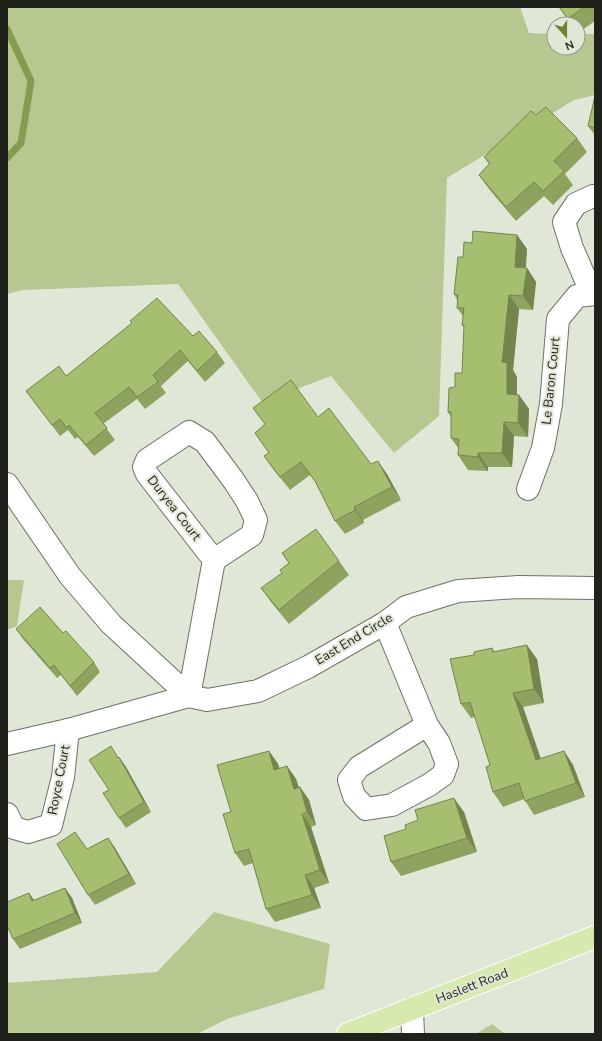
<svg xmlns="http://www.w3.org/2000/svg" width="602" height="1041" viewBox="0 0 602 1041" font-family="'Nunito Sans',sans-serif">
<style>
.green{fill:#b6c890}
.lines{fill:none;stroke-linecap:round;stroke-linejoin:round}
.stream{stroke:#859c4e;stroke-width:7}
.minor-casing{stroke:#6d7264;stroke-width:24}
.major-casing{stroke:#fff;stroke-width:24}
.minor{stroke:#fff;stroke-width:22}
.major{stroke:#d7e9ae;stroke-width:22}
.wall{fill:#8fa360}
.shaded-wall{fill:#74854e}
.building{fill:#a6be70;stroke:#74854e}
.labels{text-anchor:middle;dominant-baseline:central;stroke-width:4;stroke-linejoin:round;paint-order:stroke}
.street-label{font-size:13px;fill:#1f211b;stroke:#e1e7d7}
</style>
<rect width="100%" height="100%" fill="#e1e7d7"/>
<!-- green -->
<g class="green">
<path d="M7 7H520L529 33 554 34V48H578V34H595V95L574 100 447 178 439 416 394 453 331 376 262 402 178 284 23 290 7 294Z"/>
<path d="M7 580H24L17 626 7 630Z"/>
<path d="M214 912 330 944 324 989 227 1019 197 1034H7V983L157 972Z"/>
<path d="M492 1024 505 1034H476Z"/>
</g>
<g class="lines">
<!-- stream -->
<path class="stream" d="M7 29 31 81 21 143 7 158"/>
<!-- minor casing -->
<g class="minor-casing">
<g id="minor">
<path d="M592 294 572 248 564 222 576 204 593 196 595 197"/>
<path d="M7 484 70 576 111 624 189 696"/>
<path d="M528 489 543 448 551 404 558 319 577 296 595 294"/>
<path d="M385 623 427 725 439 743 447 764 443 775 429 785 392 805 366 809 354 796 349 780 359 767 427 725"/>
<path d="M189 696 214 560 252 535 256 520 247 501 234 481 205 442 189 432 147 460 144 467 147 474 214 560"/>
<path d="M7 744 68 730 189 696 207 700 258 691 308 667 385 623 406 607 458 591 518 587 595 588"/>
<path d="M7 814 14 828 28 832 51 825 63 777 68 730"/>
<path d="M412 1009 413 1034"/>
</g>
</g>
<!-- major casing -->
<g class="major-casing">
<path id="major" d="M348 1034 595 937"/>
</g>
<!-- minor -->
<use href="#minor" class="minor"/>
<!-- major -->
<use href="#major" class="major"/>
</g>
<!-- wall -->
<g class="wall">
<path d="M559 7H595V21L578 33V24H571Z"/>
<path d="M595 96V135L588 126Z"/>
<path d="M536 115 577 138 587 152 565 174 573 185 553 205 544 196 516 221 489 189 479 175 489 164 484 157Z"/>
<path d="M517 235 527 249 526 268H527L536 282 533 310 519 309 513 370 517 377V395H519L529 409 528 437 514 436 512 467H488V471L468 470 458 455V448L451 438V417L448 412 455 387 462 373 464 328 462 325 463 316 457 308V300L454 294 463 257 472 243Z"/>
<path d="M130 321 193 336 217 352 225 363 205 382 188 361 161 386 166 393 145 409 137 399 103 424 115 440 94 456 78 437 75 439 68 430 60 436 26 391 66 376 132 324Z"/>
<path d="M253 408 318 417 371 464 387 474 401 500 363 520 364 523 345 534 335 521 317 484 310 475 290 490 273 469 264 456 269 453 265 424Z"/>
<path d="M339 561 349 575 289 624 271 602 261 588Z"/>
<path d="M16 629 63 633 94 662 100 672 77 696 61 675 57 678 23 639Z"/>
<path d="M492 648 494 651 537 659 544 703 523 707 541 759 564 751 573 765 585 797 534 815 524 799 503 807 493 792 490 765 475 717 471 718 461 704 474 655Z"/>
<path d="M269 751 278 764 280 769 287 766 296 779 299 788 300 787 309 800 316 825 311 827 329 883 314 888 321 908 275 922 266 909 253 863 244 866 235 853 231 812Z"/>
<path d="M119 757 126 767 151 812 126 828 119 818 109 790 119 758Z"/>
<path d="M464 812 477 852 401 876 391 862Z"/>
<path d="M108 838 115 848 136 884 95 905 88 895 87 849Z"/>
<path d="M65 888 72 898 82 923 20 949 13 939 29 893 34 901Z"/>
</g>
<!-- shaded-wall -->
<g class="shaded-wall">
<path d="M517 235 527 249 524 281 515 267Z"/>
<path d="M527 268 536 282 533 310 523 296Z"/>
<path d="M509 295 519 309 513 370 517 377V408L507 394 502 362Z"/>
<path d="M519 395 529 409 528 437 518 423Z"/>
<path d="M504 422 514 436 512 467 502 453Z"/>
<path d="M478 453 488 467V471L478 457Z"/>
<path d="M378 461 387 474 401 500 392 487Z"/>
<path d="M354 507 363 520 364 523 355 510Z"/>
<path d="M527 645 537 659 544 703 534 689Z"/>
<path d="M513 693 523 707 546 774 536 760Z"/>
<path d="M269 751 278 764 283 783 274 770Z"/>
<path d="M564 751 573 765 585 797 576 783Z"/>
<path d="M119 757 126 767 151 812 144 802Z"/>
<path d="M287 766 296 779 304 802 294 789Z"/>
<path d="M300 787 309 800 316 825 307 812Z"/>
<path d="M454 798 464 812 477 852 467 838Z"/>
<path d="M302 814 311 827 329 883 320 870Z"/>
<path d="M108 838 115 848 136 884 129 874Z"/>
<path d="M305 875 314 888 321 908 312 895Z"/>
<path d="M65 888 72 898 82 923 75 913Z"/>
<path d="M29 893 36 903 32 901Z"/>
</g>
<!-- building -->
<g class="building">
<path d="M559 7H584L568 19Z"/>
<path d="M595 96V128L588 126Z"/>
<path d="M546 107 577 138 554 161 564 171 543 191 534 182 506 207 479 175 490 163 484 157 531 111 536 115Z"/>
<path d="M473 231 517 235 515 267 527 268 523 296 509 295 502 362 507 363V394L519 395 518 423 504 422 502 453H478V457L458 455 459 439 451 438V412H448L449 388 455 387V373H462L464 325H462L464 308H457L458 295 454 294 458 257H463L464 242 472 243Z"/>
<path d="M157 298 193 336 199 331 217 352 197 371 180 350 153 375 158 382 137 397 129 387 95 413 107 428 86 445 69 425 67 428 60 419 52 425 26 391 59 366 66 376 132 323 130 321Z"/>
<path d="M291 380 318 417 329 408 371 464 378 461 392 487 354 507 355 510 335 521 315 481 301 462 280 477 264 456 269 453 255 433 265 424 253 408Z"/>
<path d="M316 529 339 561 279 610 261 588 282 573 280 570 289 563 282 553Z"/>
<path d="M40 607 63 633 66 631 94 662 70 686 54 665 50 668 16 629Z"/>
<path d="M527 645 534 689 513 693 536 760 564 751 576 783 525 801 519 783 493 792 486 767 490 765 470 702 461 704 450 659 474 655V652L492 648 493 652Z"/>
<path d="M111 746 118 758 119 757 144 802 119 818 103 793 109 790 89 760Z"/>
<path d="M269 751 274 770 287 766 294 789 300 787 307 812 302 814 320 870 305 875 312 895 266 909 249 849 235 853 223 814 231 812 217 765Z"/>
<path d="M454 798 467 838 391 862 384 836 406 829 405 825 418 820 415 810Z"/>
<path d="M75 832 87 849 108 838 129 874 88 895 57 844Z"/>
<path d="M65 888 75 913 13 939 7 925V902L29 893 32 901Z"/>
</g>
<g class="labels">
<!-- street labels -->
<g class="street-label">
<text transform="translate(551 381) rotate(-84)">Le Baron Court</text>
<text transform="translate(174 508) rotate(52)">Duryea Court</text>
<text transform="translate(354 639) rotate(-31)">East End Circle</text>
<text transform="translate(59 780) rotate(-79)">Royce Court</text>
<text transform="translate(472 986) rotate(-21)">Haslett Road</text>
</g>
</g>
<!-- border -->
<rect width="602" height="1041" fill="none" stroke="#1f211b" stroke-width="16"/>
<!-- north arrow -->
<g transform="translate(566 36) rotate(159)"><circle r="19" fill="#e1e7d7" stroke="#93988c"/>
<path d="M0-3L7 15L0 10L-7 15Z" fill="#6d8234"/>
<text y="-6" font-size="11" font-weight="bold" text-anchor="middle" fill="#1f211b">N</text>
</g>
</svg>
